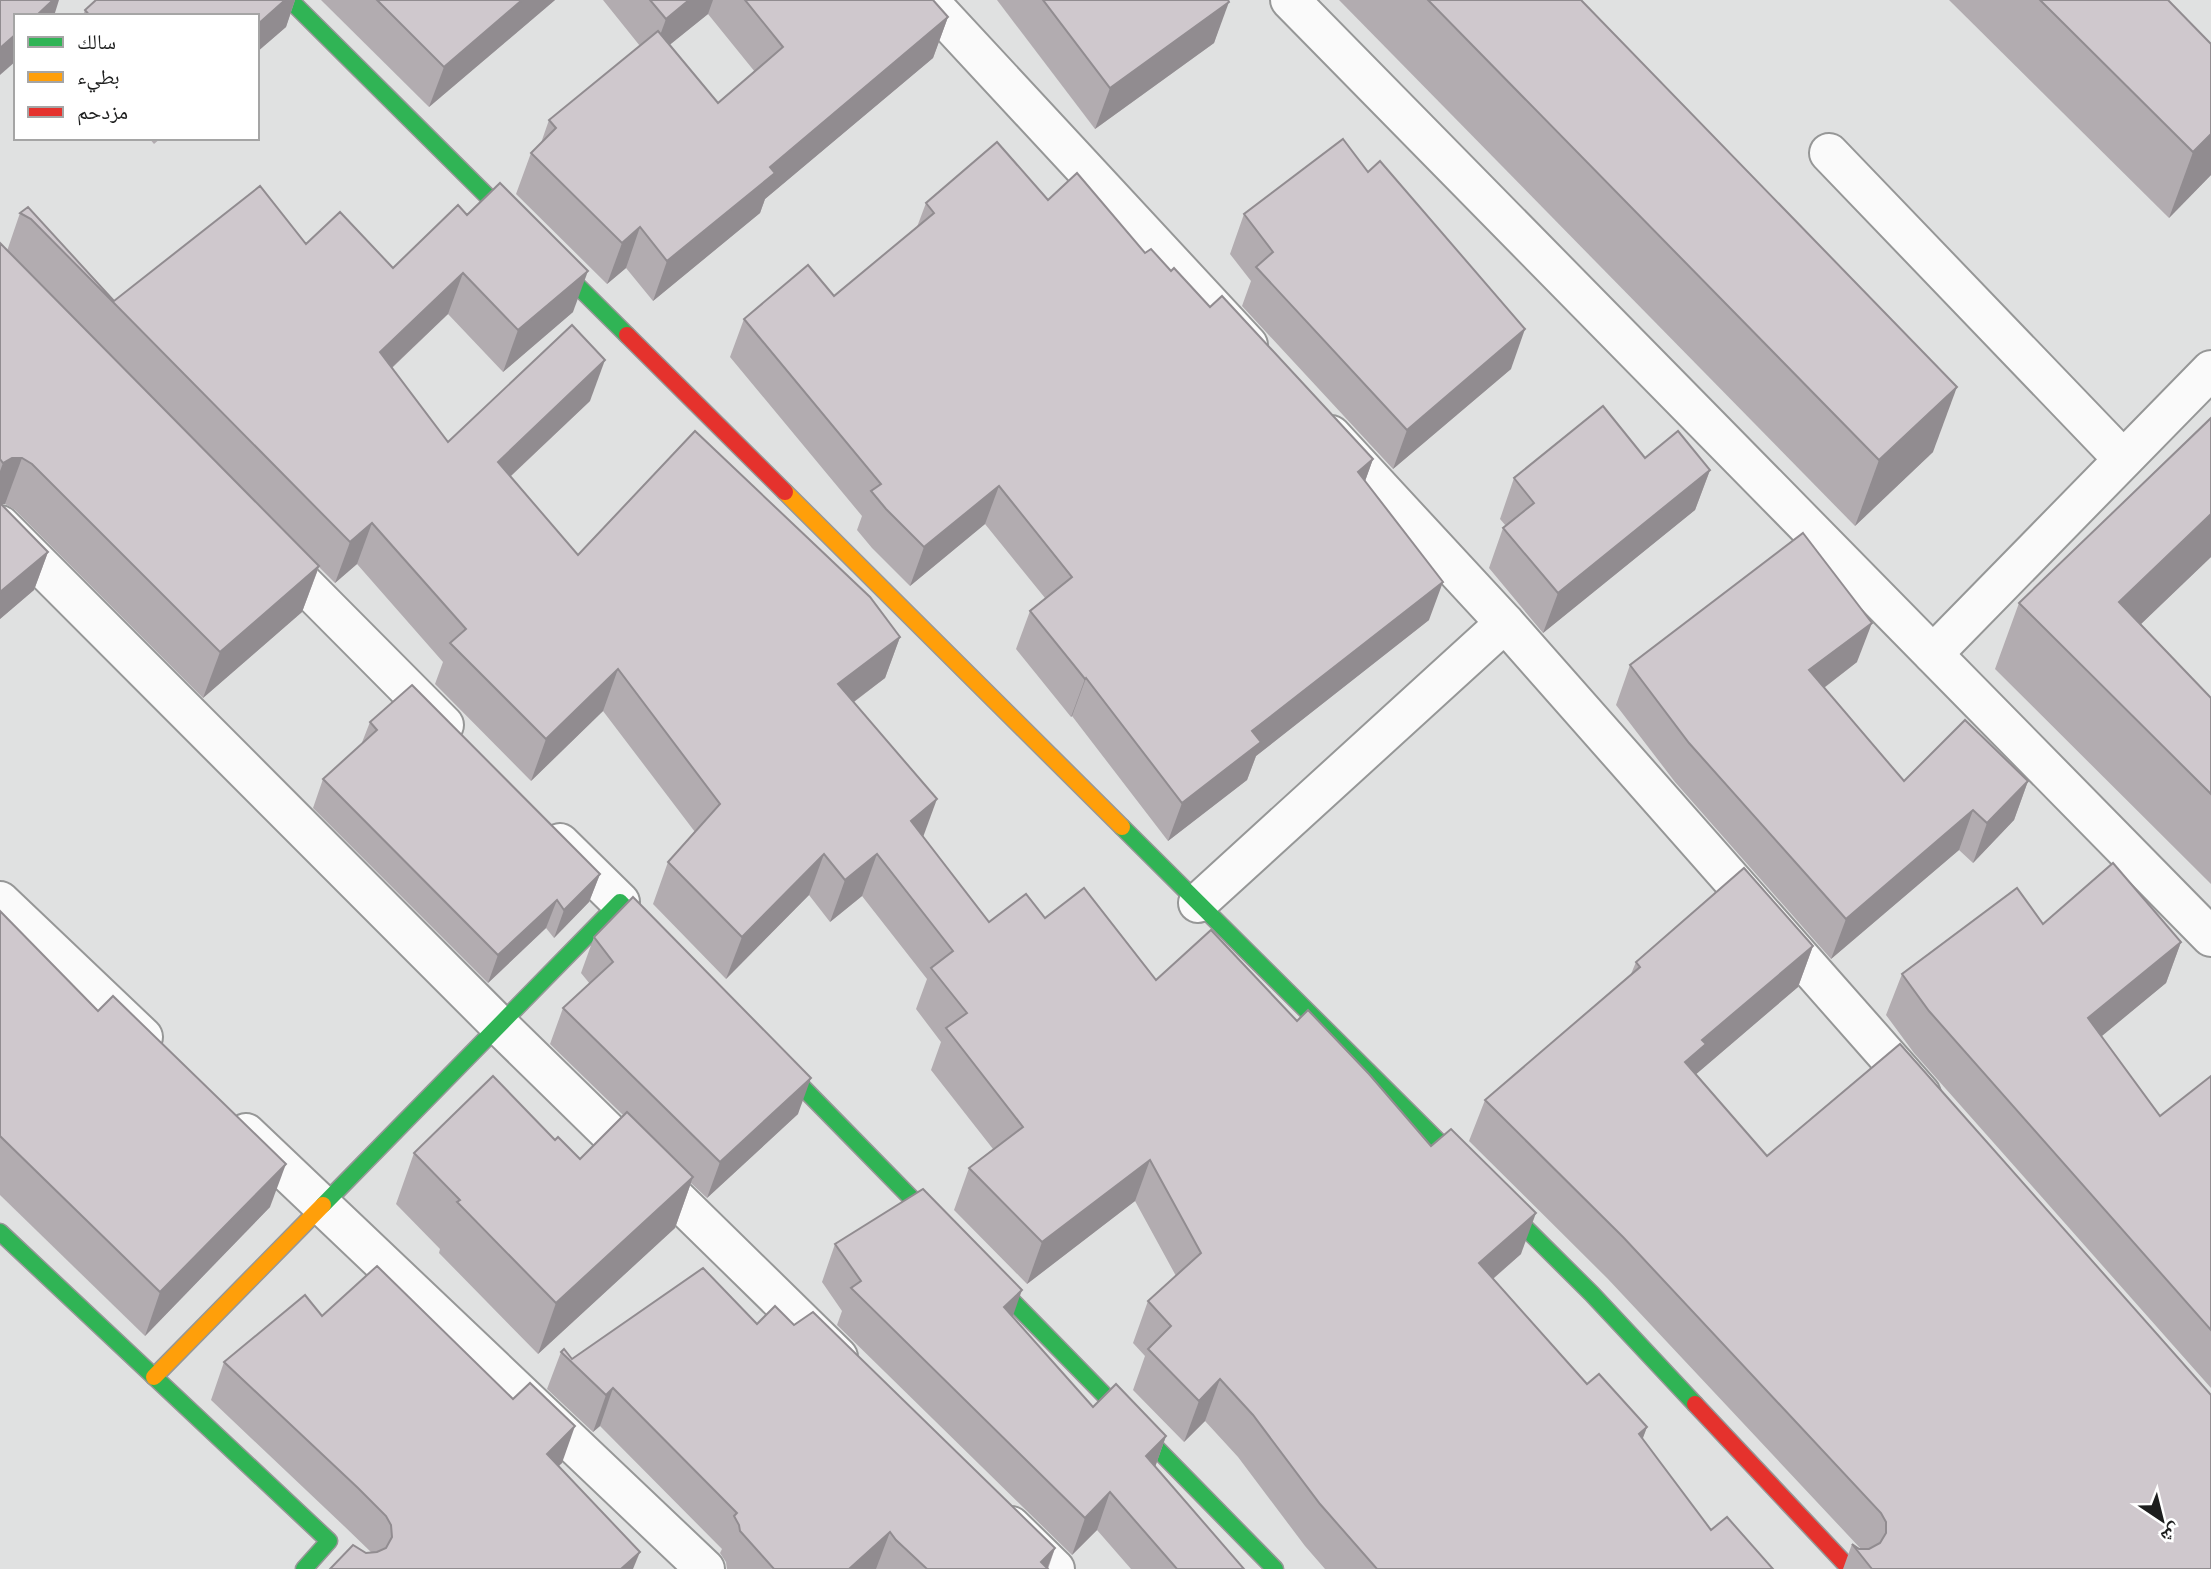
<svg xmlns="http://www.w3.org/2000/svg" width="2211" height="1569" viewBox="0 0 2211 1569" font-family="Spectral,'Noto Naskh Arabic',serif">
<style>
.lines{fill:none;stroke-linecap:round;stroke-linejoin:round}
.street-casing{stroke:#969797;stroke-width:42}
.fast-casing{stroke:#969797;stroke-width:19}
.slow-casing{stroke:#969797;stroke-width:19}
.jam-casing{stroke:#969797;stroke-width:19}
.street{stroke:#fafafa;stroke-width:38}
.fast{stroke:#30b455;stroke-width:16}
.slow{stroke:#ff9f0a;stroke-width:16}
.jam{stroke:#e5322d;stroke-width:16}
.wall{fill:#b2acb0;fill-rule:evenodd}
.shaded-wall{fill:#918c90}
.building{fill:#cfc8cd;stroke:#918c90;stroke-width:2}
</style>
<rect width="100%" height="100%" fill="#e0e1e1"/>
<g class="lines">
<!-- street casing -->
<g class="street-casing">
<g id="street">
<path d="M928 0 1248 345"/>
<path d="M1290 0 2211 937"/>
<path d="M1829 153 2123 459"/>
<path d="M1331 435 1505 623"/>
<path d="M0 525 499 1025 838 1357"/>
<path d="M272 552 444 725"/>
<path d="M1933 654 2211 370"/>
<path d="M560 843 620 902"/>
<path d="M0 901 143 1037"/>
<path d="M1198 903 1505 623 1921 1094"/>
<path d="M246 1133 705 1569"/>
<path d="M1011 1526 1055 1569"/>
</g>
</g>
<!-- fast casing -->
<g class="fast-casing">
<g id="fast">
<path d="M290 0 627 335"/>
<path d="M1122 827 1592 1294 1695 1404"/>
<path d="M769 1053 1275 1569"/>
<path d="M323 1205 620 902 660 943"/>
<path d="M0 1232 329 1541 304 1569"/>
</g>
</g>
<!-- slow casing -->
<g class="slow-casing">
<g id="slow">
<path d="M785 492 1122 827"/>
<path d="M154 1377 323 1205"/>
</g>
</g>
<!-- jam casing -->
<g class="jam-casing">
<g id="jam">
<path d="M627 335 785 492"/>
<path d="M1695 1404 1850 1569"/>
</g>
</g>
<!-- street -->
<use href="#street" class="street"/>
<!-- fast -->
<use href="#fast" class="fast"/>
<!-- slow -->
<use href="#slow" class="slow"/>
<!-- jam -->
<use href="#jam" class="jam"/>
</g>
<!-- wall -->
<g class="wall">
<path d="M96 0H295L286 27 257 52V16H83L85 10Z"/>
<path d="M321 0H555L429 107Z"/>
<path d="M603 0H933L948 17 933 58 765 199 760 213 653 301 626 268 607 284 516 194 531 153 541 143 549 120 640 46ZM708 14 755 72 718 103 669 45Z"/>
<path d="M997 0H1228L1214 43 1095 129Z"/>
<path d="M1339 0H1581L1933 452 1855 526Z"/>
<path d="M1949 0H2168L2211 44V175L2169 218Z"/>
<path d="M149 138H161L154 144Z"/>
<path d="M1368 172 1511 369 1393 469 1242 306 1251 281 1230 254 1244 214Z"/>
<path d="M1048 200 1145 253 1171 271 1373 459 1365 481 1429 620 1256 756 1247 780 1168 841 1072 716 1071 717 1016 649 1030 611 1045 598 985 524 910 586 872 548 857 530 862 516 730 357 744 319 834 296 917 227 926 203Z"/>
<path d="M28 207 114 301 306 244 393 268 467 215 573 312 503 372 448 314 392 368 448 442 590 401 510 477 578 555 900 637 885 678 854 702 923 837 989 922 1045 918 1156 980 1297 1021 1521 1254 1493 1279 1587 1384 1647 1427 1642 1439 1711 1530 1773 1569H1325L1305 1546 1238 1457 1205 1421 1184 1442 1133 1390 1145 1356 1133 1343 1148 1301 1176 1276 1135 1201 1027 1284 954 1210 969 1168 993 1149 931 1070 941 1042 916 1009 927 979 862 896 830 922 809 895 726 979 653 904 668 862 695 832 603 711 531 781 435 684 443 662 357 564 335 583 319 567 302 612 203 698 15 510 5 504H1L48 552 34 590 0 619V243L7 251 20 213Z"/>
<path d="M2211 418V557L2141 624 2211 698V884L1995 669 2019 603Z"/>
<path d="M1645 458 1710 470 1695 510 1543 633 1489 568 1503 528 1506 526 1500 519 1514 478Z"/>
<path d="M1857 662 1824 688 1904 781H2028L2014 820 1973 863 1959 850 1831 959 1675 782 1616 705 1630 665Z"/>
<path d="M370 722 600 874 589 902 554 938 546 928 488 983 313 808 323 779 361 745Z"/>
<path d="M0 911 270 1207 145 1336 0 1195Z"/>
<path d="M2043 924 2181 942 2166 983 2101 1036 2160 1116 2211 1076V1388L1914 1053 1886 1015 1902 974Z"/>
<path d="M594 937 798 1114 707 1198 691 1183 675 1228 538 1354 439 1253 440 1249 396 1204 414 1153 555 1140 580 1159 623 1115 550 1044 563 1008 590 984 581 973Z"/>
<path d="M1813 946 1798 987 1696 1074 1767 1156 2211 1569H1843L1852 1544 1861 1549 1607 1278 1469 1141 1485 1100 1631 974 1636 962Z"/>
<path d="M835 1244 1013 1317 1093 1407 1166 1436 1155 1467 1244 1569H1131L1097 1530 1072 1555 837 1325 842 1311 822 1282Z"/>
<path d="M322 1316 562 1463 558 1466 640 1552 366 1553H372L344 1526 211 1400 224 1362Z"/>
<path d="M757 1324 794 1325 1055 1548 1048 1569H727L726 1562 720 1553 722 1549 600 1426 593 1432 547 1389 561 1352 572 1359Z"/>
</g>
<!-- shaded-wall -->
<g class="shaded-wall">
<path d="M53 0H59L54 16H36Z"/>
<path d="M285 0H295L286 27 257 52V25Z"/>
<path d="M522 0H555L429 107 444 67Z"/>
<path d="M689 0H713L708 14 651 60 666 19Z"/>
<path d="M1229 2 1214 43 1095 129 1110 88Z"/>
<path d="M948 17 933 58 765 199 760 213 653 301 667 261 770 167Z"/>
<path d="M16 34V61L0 75V48Z"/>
<path d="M2211 134V175L2169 218 2193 152Z"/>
<path d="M640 227 626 268 607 284 622 243Z"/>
<path d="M588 271 573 312 503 372 518 330Z"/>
<path d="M463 273 448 314 365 393 380 352Z"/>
<path d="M1525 329 1511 369 1393 469 1407 430Z"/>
<path d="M605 360 590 401 482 503 498 462Z"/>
<path d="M1957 387 1933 452 1855 526 1879 460Z"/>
<path d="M12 458H22L5 504H0V471L3 463Z"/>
<path d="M1373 459 1359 498 1358 472Z"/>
<path d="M1710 470 1695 510 1543 633 1558 593Z"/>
<path d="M999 486 985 524 910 586 924 547Z"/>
<path d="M2211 514V557L2095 668 2119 602Z"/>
<path d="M372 523 357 564 335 583 350 542Z"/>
<path d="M48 552 34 590 0 619V592Z"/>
<path d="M319 566 302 612 203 698 220 652Z"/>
<path d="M1443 582 1429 620 1256 756 1247 780 1168 841 1182 803 1252 731Z"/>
<path d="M1872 623 1857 662 1795 710 1809 670Z"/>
<path d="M900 637 885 678 823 725 838 684Z"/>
<path d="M618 669 603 711 531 781 546 739Z"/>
<path d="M1086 678 1072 716 1071 717 1085 679Z"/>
<path d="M2028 781 2014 820 1973 863 1987 823Z"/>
<path d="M937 799 922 840 911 821Z"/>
<path d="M1973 810 1959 850 1831 959 1846 919Z"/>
<path d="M824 854 809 895 726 979 742 937Z"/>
<path d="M877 854 862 896 830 922 845 880Z"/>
<path d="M600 874 589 902 554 938 564 910Z"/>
<path d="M557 900 546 928 488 983 498 955Z"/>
<path d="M2181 942 2166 983 2073 1060 2088 1018Z"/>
<path d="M1813 946 1798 987 1694 1076 1685 1062 1702 1040Z"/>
<path d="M811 1078 798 1114 707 1198 720 1162Z"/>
<path d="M1150 1160 1135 1201 1027 1284 1042 1242Z"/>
<path d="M286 1164 270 1207 145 1336 160 1292Z"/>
<path d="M693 1177 675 1228 538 1354 556 1303Z"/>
<path d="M1536 1213 1521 1254 1464 1304 1479 1263Z"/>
<path d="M1022 1290 1009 1327 1004 1307Z"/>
<path d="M1220 1379 1205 1421 1184 1442 1199 1401Z"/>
<path d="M613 1388 600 1426 593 1432 606 1395Z"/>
<path d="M575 1426 562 1463 533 1491 547 1454Z"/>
<path d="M1647 1427 1632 1468 1639 1434Z"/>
<path d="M1166 1436 1153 1473 1146 1456Z"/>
<path d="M1110 1492 1097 1530 1072 1555 1085 1518Z"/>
<path d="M890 1532 876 1569H849Z"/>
<path d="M1055 1548 1047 1569 1041 1562Z"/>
<path d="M640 1552 633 1569H621Z"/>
</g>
<!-- building -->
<g class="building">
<path d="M0 0H53L36 16H16V34L0 48Z"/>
<path d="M96 0H285L257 25V16H90L85 10Z"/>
<path d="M377 0H522L444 67Z"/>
<path d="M650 0H689L666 19Z"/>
<path d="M745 0H933L948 17 770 167 775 173 667 261 640 227 622 243 531 153 556 128 549 120 658 31 718 103 783 47Z"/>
<path d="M1043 0H1228L1229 2 1110 88Z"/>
<path d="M1428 0H1581L1957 387 1879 460Z"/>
<path d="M2040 0H2168L2211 44V134L2193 152Z"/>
<path d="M1343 139 1368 172 1380 161 1525 329 1407 430 1256 267 1273 252 1244 214Z"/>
<path d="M997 142 1048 200 1077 173 1145 253 1151 249 1171 271 1174 268 1210 307 1222 296 1373 459 1358 472 1443 582 1252 731 1261 742 1182 803 1086 678 1085 679 1030 611 1072 577 999 486 924 547 886 509 871 491 881 484 744 319 808 265 834 296 934 213 926 203Z"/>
<path d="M500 183 588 271 518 330 463 273 380 352 448 442 572 325 605 360 498 462 578 555 695 431 870 597 900 637 838 684 937 799 911 821 989 922 1026 894 1045 918 1084 888 1156 980 1211 930 1297 1021 1308 1010 1369 1074 1431 1146 1451 1129 1536 1213 1479 1263 1587 1384 1599 1374 1647 1427 1639 1434 1711 1530 1727 1517 1773 1569H1377L1320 1504 1253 1415 1220 1379 1199 1401 1148 1349 1171 1326 1148 1301 1201 1253 1150 1160 1042 1242 969 1168 1023 1127 946 1028 967 1013 931 968 953 951 877 854 845 880 824 854 742 937 668 862 720 804 618 669 546 739 450 643 466 629 372 523 350 542 31 219 20 213 28 207 114 301 260 186 306 244 340 212 393 268 458 205 467 215Z"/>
<path d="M0 243 319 566 220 652 32 464 22 458H12L3 463 0 459Z"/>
<path d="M1603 406 1645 458 1678 431 1710 470 1558 593 1503 528 1534 503 1514 478Z"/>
<path d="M2211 418V514L2119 602 2211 698V794L2019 603Z"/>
<path d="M0 503 48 552 0 592Z"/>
<path d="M1803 533 1872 623 1809 670 1904 781 1965 720 2028 781 1987 823 1973 810 1846 919 1689 743 1630 665Z"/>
<path d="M412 685 600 874 564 910 557 900 498 955 323 779 377 730 370 722Z"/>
<path d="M2113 863 2181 942 2088 1018 2160 1116 2211 1076V1330L1929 1011 1902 974 2017 888 2043 924Z"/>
<path d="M1744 868 1813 946 1702 1040 1706 1044 1685 1062 1767 1156 1900 1044 2211 1395V1569H1872L1852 1544 1859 1549H1869L1880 1543 1886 1533V1522L1881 1513 1623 1237 1485 1100 1640 967 1636 962Z"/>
<path d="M633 897 811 1078 720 1162 563 1008 613 962 594 937Z"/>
<path d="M0 911 98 1011 113 996 286 1164 160 1292 0 1136Z"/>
<path d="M493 1076 555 1140 558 1137 580 1159 627 1112 693 1177 556 1303 457 1202 460 1200 414 1153Z"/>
<path d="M923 1189 1022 1290 1004 1307 1093 1407 1116 1384 1166 1436 1146 1456 1244 1569H1177L1110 1492 1085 1518 851 1288 861 1281 835 1244Z"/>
<path d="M377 1266 513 1399 530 1383 575 1426 547 1454 640 1552 621 1569H330L353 1545 366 1553 377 1552 386 1548 392 1537 391 1525 386 1516 358 1488 224 1362 305 1295 322 1316Z"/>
<path d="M703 1268 757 1324 775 1306 794 1325 813 1312 1055 1548 1041 1562 1048 1569H927L896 1540 890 1532 849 1569H774L740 1531 739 1525 734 1516 737 1513 613 1388 606 1395 561 1352 564 1349 572 1359Z"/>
</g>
<!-- legend -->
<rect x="14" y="14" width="245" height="126" fill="#ffffff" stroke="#a5a5a5" stroke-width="2"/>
<rect x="28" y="37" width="35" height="10" fill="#30b455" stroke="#a5a5a5" stroke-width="2"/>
<text x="77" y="49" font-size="21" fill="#1d1e1e">سالك</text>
<rect x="28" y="72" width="35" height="10" fill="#ff9f0a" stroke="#a5a5a5" stroke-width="2"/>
<text x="77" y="84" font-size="21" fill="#1d1e1e">بطيء</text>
<rect x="28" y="107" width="35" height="10" fill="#e5322d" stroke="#a5a5a5" stroke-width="2"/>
<text x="77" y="119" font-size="21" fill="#1d1e1e">مزدحم</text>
<!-- north arrow -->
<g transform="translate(2162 1520) rotate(145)" stroke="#ffffff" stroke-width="5" paint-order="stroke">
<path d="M0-5L12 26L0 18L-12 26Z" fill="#1d1e1e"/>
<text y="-10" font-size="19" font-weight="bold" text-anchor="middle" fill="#1d1e1e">ش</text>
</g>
</svg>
